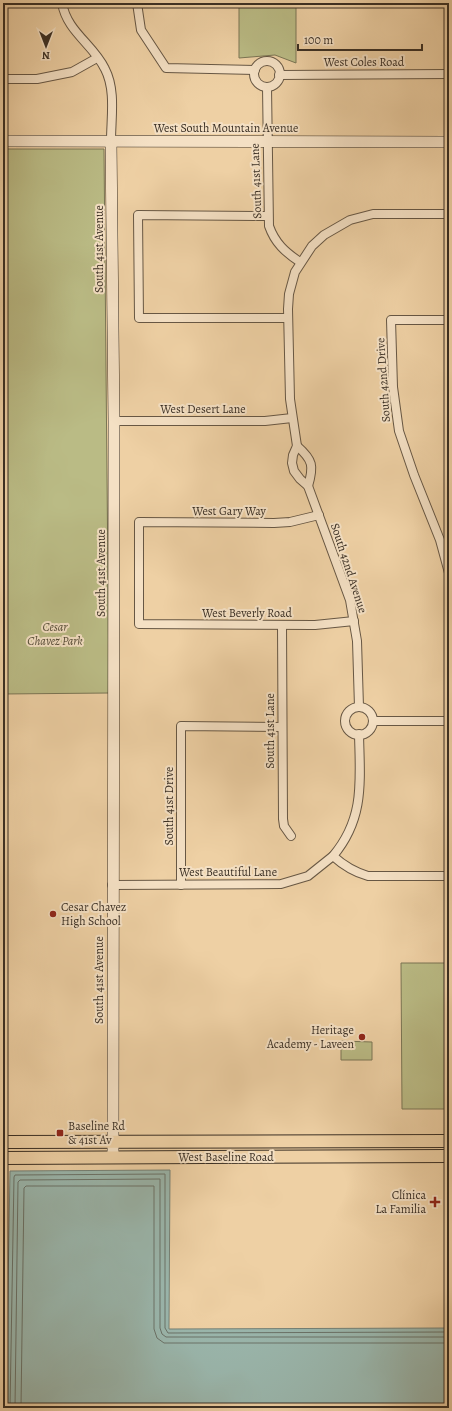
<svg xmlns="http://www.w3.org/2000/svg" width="452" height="1411" viewBox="0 0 452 1411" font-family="Alegreya,serif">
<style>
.green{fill:#babb85;stroke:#7a7554}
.water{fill:#9ab6ac;stroke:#748076}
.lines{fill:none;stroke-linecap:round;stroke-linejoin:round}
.shore{stroke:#6a7268;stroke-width:1}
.street-casing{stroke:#675744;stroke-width:10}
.secondary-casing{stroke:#3a2f24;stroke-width:12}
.primary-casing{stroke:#3a2f24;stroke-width:14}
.street{stroke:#f4e0c4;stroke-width:8}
.secondary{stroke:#f4e0c4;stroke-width:11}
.primary{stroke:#eed0a4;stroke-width:12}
.poi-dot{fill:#8f2418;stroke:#f4e0c4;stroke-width:1.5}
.labels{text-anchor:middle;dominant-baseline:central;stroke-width:4;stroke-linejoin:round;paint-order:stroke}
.street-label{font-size:12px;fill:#3a2f24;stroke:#f4e0c4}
.park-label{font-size:12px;font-style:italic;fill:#544b37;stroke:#f4e0c4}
.poi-label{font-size:12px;fill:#3a2f24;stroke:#f4e0c4;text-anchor:start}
</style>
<rect width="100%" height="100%" fill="#eed0a4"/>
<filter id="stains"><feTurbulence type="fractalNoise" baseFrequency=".005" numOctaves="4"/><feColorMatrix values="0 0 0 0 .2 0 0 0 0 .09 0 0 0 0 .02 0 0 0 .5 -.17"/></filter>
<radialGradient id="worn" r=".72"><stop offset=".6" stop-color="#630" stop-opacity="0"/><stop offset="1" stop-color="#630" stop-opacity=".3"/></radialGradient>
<!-- green -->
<g class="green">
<path d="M239 3H296V63L275 55 239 58Z"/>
<path d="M3 149H104L109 693 3 694Z"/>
<path d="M401 963H449V1109H402Z"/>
<path d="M341 1041 372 1042V1060H341Z"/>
</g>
<!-- water -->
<path class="water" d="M170 1170 169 1329 449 1328V1408H6L10 1171Z"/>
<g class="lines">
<!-- shore -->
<g class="shore">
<path d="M10 1408 14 1177 15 1175 165 1174V1328L168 1333 449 1332"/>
<path d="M15 1408 18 1182 20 1180 160 1179V1328L162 1334 166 1337H449"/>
<path d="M21 1408 24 1188 26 1186H154V1329L157 1338 164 1343H449"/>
</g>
<!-- street casing -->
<g class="street-casing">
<g id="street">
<path d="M62 3C67 32 93 44 105 69 116 90 111 118 111 141"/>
<path d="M137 3 141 30 166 68 255 70"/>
<circle cx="267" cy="74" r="13"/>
<path d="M279 75 449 74"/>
<path d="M3 79H37L72 72 97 58"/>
<path d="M267 87 269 226C275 243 285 252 300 262"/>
<path d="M268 216 138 215 139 318H288"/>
<path d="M449 320H391L393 387 399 431 414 475 440 540 449 573"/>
<path d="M114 421H265L292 418"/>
<path d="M297 446C313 460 314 466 308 486"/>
<path d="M319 515 290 522 274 523 139 522V624L315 625 354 621"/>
<path d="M282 625 283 819 284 826 291 836"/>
<path d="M359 707 357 641 350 600 308 486 300 479 294 471 292 463 293 455 297 446 290 399 288 309 289 294 295 272 312 246 324 235 350 220 373 214H449"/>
<circle cx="359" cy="721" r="14"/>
<path d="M373 721H449"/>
<path d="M333 856C365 818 360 781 359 734"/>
<path d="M112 885 281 884 308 876 333 856C344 866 354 872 368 876H449"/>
<path d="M181 885V726L282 727"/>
</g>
</g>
<!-- secondary casing -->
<g class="secondary-casing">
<g id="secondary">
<path d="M3 141 449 142"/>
<path d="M111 141 114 421 113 1157"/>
</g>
</g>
<!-- primary casing -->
<g class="primary-casing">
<g id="primary">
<path d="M3 1142 449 1141"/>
<path d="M3 1158 449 1156"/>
</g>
</g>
<!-- street -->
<use href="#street" class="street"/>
<!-- secondary -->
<use href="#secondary" class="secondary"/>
<!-- primary -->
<use href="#primary" class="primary"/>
</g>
<!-- markers -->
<g class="poi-dot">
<circle cx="53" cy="914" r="4"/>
<circle cx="362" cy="1037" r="4"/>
<rect x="56" y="1129" width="8" height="8" rx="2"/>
<path d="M433 1196h4v4h4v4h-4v4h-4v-4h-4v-4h4z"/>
</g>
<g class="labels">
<!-- street labels -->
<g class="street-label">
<text x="364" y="62">West Coles Road</text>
<text x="226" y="128">West South Mountain Avenue</text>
<text transform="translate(256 181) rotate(-92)">South 41st Lane</text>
<text transform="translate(99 249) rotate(-90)">South 41st Avenue</text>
<text transform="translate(383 380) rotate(-94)">South 42nd Drive</text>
<text x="203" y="409">West Desert Lane</text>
<text x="229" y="511">West Gary Way</text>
<text transform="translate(349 568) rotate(72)">South 42nd Avenue</text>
<text transform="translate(101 573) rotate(-90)">South 41st Avenue</text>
<text x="247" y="613">West Beverly Road</text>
<text transform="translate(270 731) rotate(-90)">South 41st Lane</text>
<text transform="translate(169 806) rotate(-90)">South 41st Drive</text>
<text x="228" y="872">West Beautiful Lane</text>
<text transform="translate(99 980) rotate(-90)">South 41st Avenue</text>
<text x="226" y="1157">West Baseline Road</text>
</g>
<!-- park labels -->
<g class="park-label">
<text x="55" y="627">Cesar<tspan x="55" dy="14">Chavez Park</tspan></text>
</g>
<!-- poi labels -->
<g class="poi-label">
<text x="61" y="907">Cesar Chavez<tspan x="61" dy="14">High School</tspan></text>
<text x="354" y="1030" text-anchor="end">Heritage<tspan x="354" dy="14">Academy - Laveen</tspan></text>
<text x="68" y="1126">Baseline Rd<tspan x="68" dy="14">&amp; 41st Av</tspan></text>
<text x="426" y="1195" text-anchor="end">Clínica<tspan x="426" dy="14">La Familia</tspan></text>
</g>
</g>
<!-- margin -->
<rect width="452" height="1411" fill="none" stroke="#eed0a4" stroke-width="16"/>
<rect x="4" y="4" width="444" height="1403" fill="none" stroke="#3a2f24" stroke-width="2"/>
<rect x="8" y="8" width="436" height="1395" fill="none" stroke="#3a2f24"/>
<!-- north arrow -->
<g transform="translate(46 46) rotate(180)" stroke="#f4e0c4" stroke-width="3" paint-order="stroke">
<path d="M0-3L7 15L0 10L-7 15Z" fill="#3a2f24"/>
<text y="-6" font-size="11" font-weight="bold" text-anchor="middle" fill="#3a2f24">N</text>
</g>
<!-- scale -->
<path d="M298 44v6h124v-6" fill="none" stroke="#3a2f24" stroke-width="2"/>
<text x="304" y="44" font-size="12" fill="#3a2f24" stroke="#f4e0c4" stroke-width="3" paint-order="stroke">100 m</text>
<rect width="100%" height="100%" filter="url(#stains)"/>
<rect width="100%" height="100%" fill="url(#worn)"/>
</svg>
